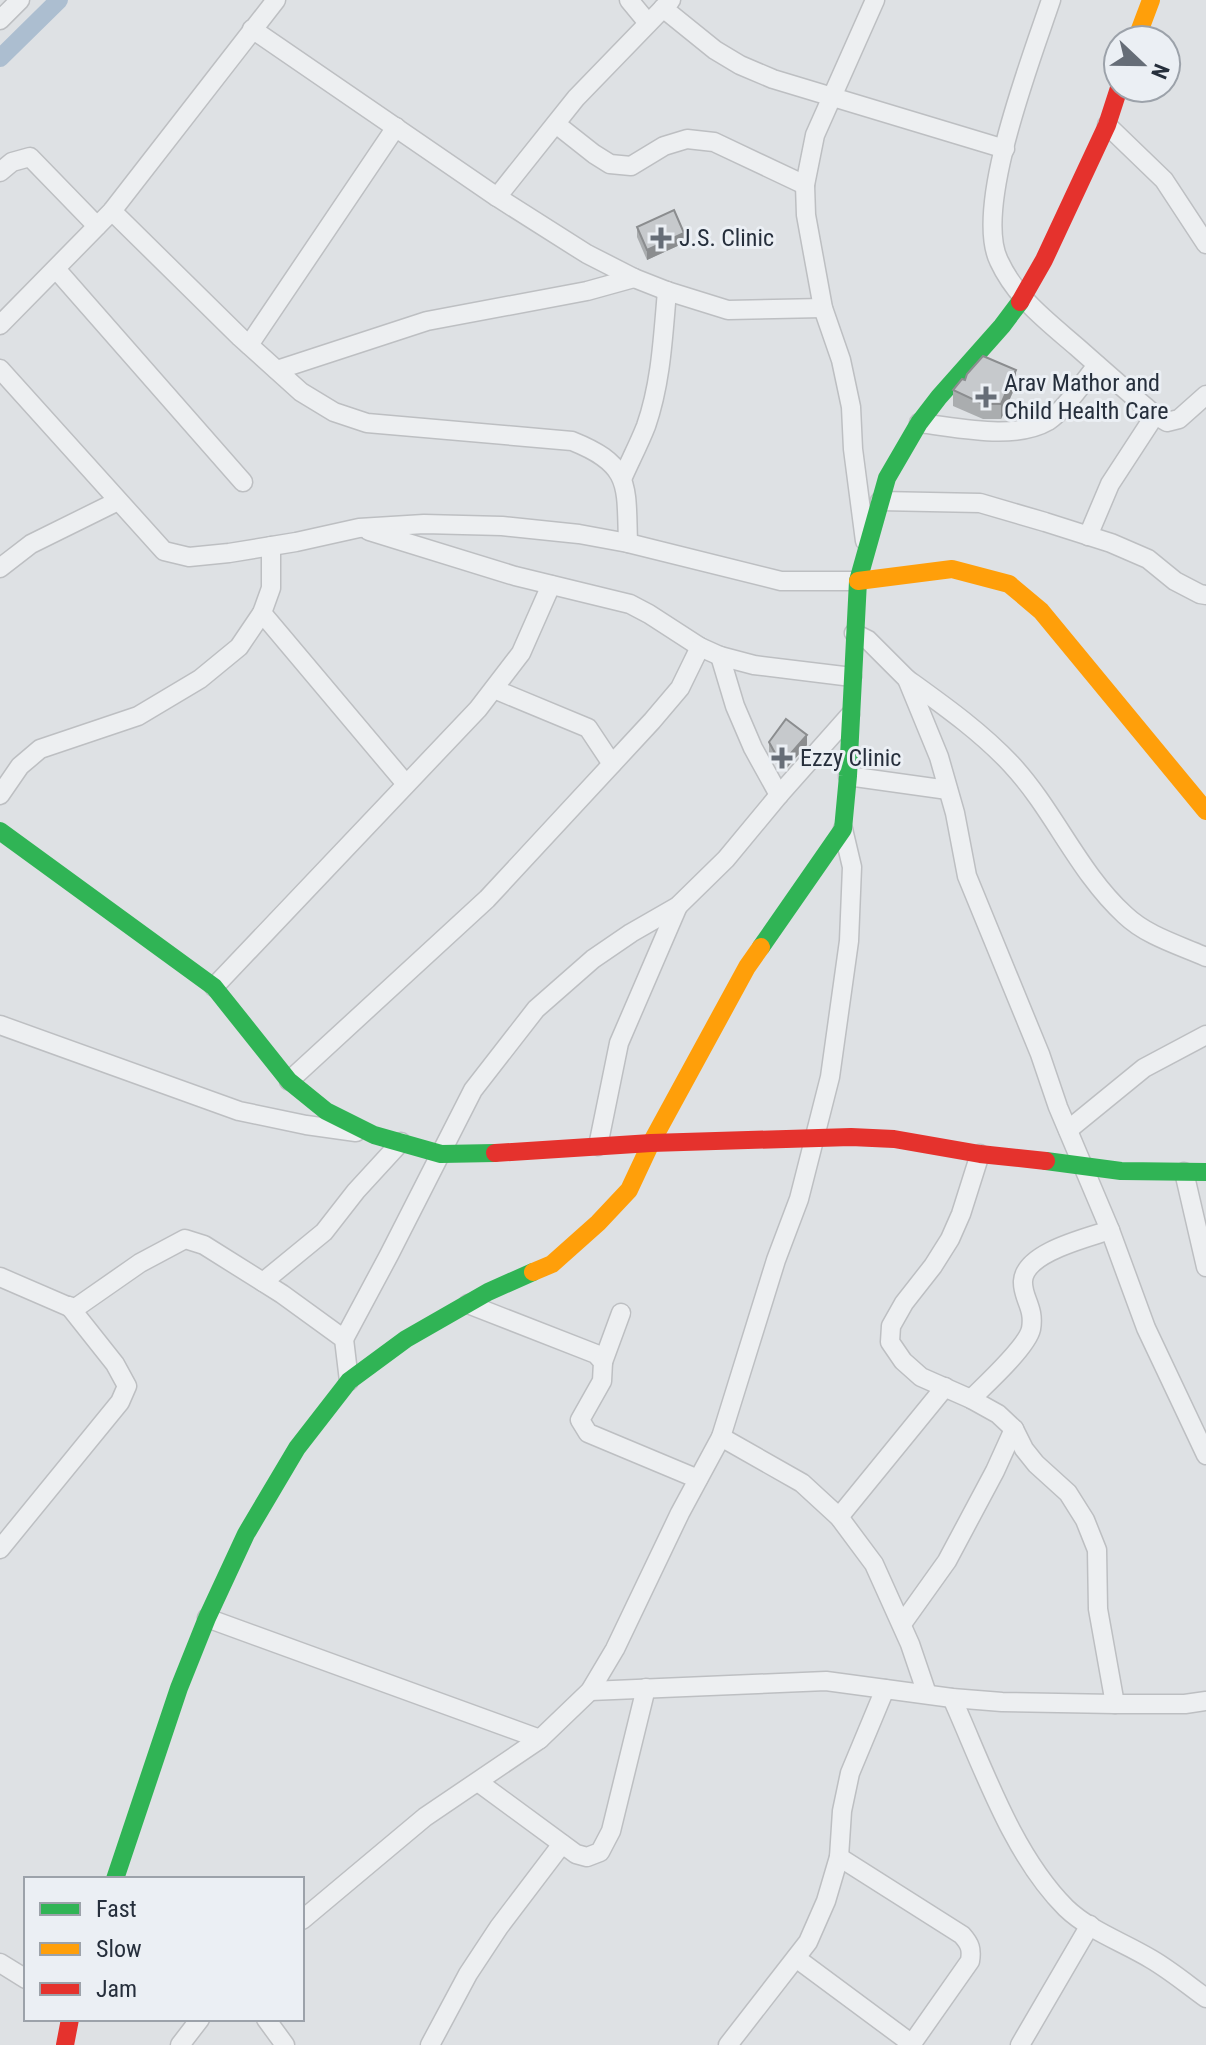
<svg xmlns="http://www.w3.org/2000/svg" width="1206" height="2045" viewBox="0 0 1206 2045" font-family="'Roboto Condensed',sans-serif">
<style>
.lines{fill:none;stroke-linecap:round;stroke-linejoin:round}
.canal{stroke:#acbed0;stroke-width:18}
.street-casing{stroke:#bdbfc2;stroke-width:21}
.street{stroke:#edeff1;stroke-width:18}
.fast{stroke:#30b455;stroke-width:18}
.slow{stroke:#ff9f0a;stroke-width:18}
.jam{stroke:#e5322d;stroke-width:18}
.wall{fill:#aaadaf}
.shaded-wall{fill:#8b8d8f}
.building{fill:#c6c9cc;stroke:#8b8d8f;stroke-width:2}
.poi-dot{fill:#666d77;stroke:#ebeff4;stroke-width:3}
.labels{text-anchor:middle;dominant-baseline:central;stroke-width:6;stroke-linejoin:round;paint-order:stroke}
.poi-label{font-size:24px;fill:#262f3c;stroke:#ebeff4;text-anchor:start}
</style>
<rect width="100%" height="100%" fill="#dee1e4"/>
<g class="lines">
<!-- canal -->
<path class="canal" d="M0 58 59 0"/>
<!-- street casing -->
<g class="street-casing">
<g id="street">
<path d="M629 0 648 23"/>
<path d="M1051 0C1032 57 973 208 999 261 1016 298 1047 321 1077 347 1103 370 1129 393 1155 415L1167 422 1179 419 1206 395"/>
<path d="M663 8 715 50 740 65 773 79 1005 149"/>
<path d="M0 20 20 0"/>
<path d="M252 29 497 197 587 254 634 278 667 291 728 310 823 308"/>
<path d="M556 124 594 154 610 164 631 166 664 146 687 139 714 142 805 185"/>
<path d="M1107 125 1164 180 1206 244"/>
<path d="M0 172 12 162 30 157 97 226"/>
<path d="M497 197 576 98 671 0"/>
<path d="M112 211 240 337 301 392 334 412 367 423 572 441C632 465 626 485 628 543"/>
<path d="M56 269 243 482"/>
<path d="M0 325 112 211 276 0"/>
<path d="M249 345 396 127"/>
<path d="M0 369 164 551 189 557 229 553 296 542 359 528 424 524 502 526 579 534 628 543 781 581H858"/>
<path d="M277 370 427 321 587 291 634 278"/>
<path d="M919 423C956 427 1014 441 1048 421 1064 411 1085 380 1097 365"/>
<path d="M623 477C630 461 639 444 646 426 661 383 663 337 667 291"/>
<path d="M880 501 980 503 1045 522 1111 543 1148 559 1175 581 1200 594 1206 595"/>
<path d="M369 531 515 576 630 604 649 614 700 647 720 656 754 665 852 677"/>
<path d="M1088 536 1110 484 1155 415"/>
<path d="M865 541 853 449 851 407 841 360 823 308 806 215 805 185 815 135 875 0"/>
<path d="M0 568 31 544 118 501"/>
<path d="M262 613 406 784"/>
<path d="M854 633 868 640 907 679 939 757 955 813 967 876 1040 1054 1058 1107 1110 1230 1146 1328 1206 1455"/>
<path d="M720 656 735 706 753 748 779 795"/>
<path d="M907 679C943 705 980 731 1011 764 1054 810 1078 872 1125 915 1147 936 1179 945 1206 957"/>
<path d="M494 689 588 728 612 764"/>
<path d="M848 776 948 790"/>
<path d="M0 795 20 766 40 749 138 716 200 679 239 647 262 613 271 588V546"/>
<path d="M214 987 478 709 521 653 551 585"/>
<path d="M0 1025 239 1111 306 1125 356 1132"/>
<path d="M289 1081 487 899 652 721 680 688 700 647"/>
<path d="M1068 1130 1144 1068 1206 1035"/>
<path d="M598 1146 619 1043 678 906"/>
<path d="M980 1154 961 1214 950 1239 933 1266 904 1303 891 1326 890 1342 903 1361 921 1377 971 1399 998 1414 1014 1429 1024 1449 1036 1464 1068 1493 1085 1520 1097 1550 1098 1609 1115 1704"/>
<path d="M1184 1172 1206 1267"/>
<path d="M0 1277 74 1309 140 1263 185 1239 204 1245 282 1294 344 1339 349 1381"/>
<path d="M263 1282 324 1232 356 1191 401 1142"/>
<path d="M468 1304 596 1354 603 1362 602 1381 580 1420 588 1433 698 1479"/>
<path d="M344 1339 389 1255 473 1090 536 1009 593 959 631 933 678 906 726 859 779 795 850 715"/>
<path d="M603 1362 621 1313"/>
<path d="M971 1399C985 1385 1027 1347 1031 1329 1035 1307 1022 1298 1023 1281 1025 1252 1087 1238 1110 1230"/>
<path d="M721 1437 802 1483 839 1517 874 1564 910 1644 927 1694"/>
<path d="M839 1517 945 1387"/>
<path d="M0 1549 120 1402 127 1386 115 1364 69 1306"/>
<path d="M207 1618 540 1739"/>
<path d="M902 1624 947 1561 995 1471 1014 1429"/>
<path d="M590 1691 826 1681 952 1698 1002 1702 1115 1704H1185L1206 1701"/>
<path d="M952 1698C983 1767 1012 1854 1066 1908 1090 1931 1123 1942 1151 1959 1170 1970 1188 1985 1206 1998"/>
<path d="M478 1782 576 1854 587 1857 600 1852 611 1831 646 1688"/>
<path d="M839 1857 962 1935C970 1944 972 1949 970 1961L911 2045"/>
<path d="M302 1920 425 1817 540 1739 590 1691 615 1649 680 1513 721 1437 776 1260 799 1199 830 1077 849 941 852 867 843 829"/>
<path d="M796 1958 912 2044"/>
<path d="M0 1963 26 1979"/>
<path d="M266 2019 285 2045"/>
<path d="M180 2045 200 2019"/>
<path d="M430 2045 468 1974 499 1927 562 1844"/>
<path d="M728 2045 808 1942 826 1901 839 1857 842 1811 850 1773 885 1689"/>
<path d="M1020 2045 1090 1925"/>
</g>
</g>
<!-- street -->
<use href="#street" class="street"/>
<!-- fast -->
<g class="fast">
<path d="M0 831 214 987 289 1081 326 1111 374 1135 441 1154 495 1153"/>
<path d="M761 947 843 829 848 776 858 581 887 478 919 423 939 397 1002 326 1020 302"/>
<path d="M1046 1161 1121 1171 1206 1172"/>
<path d="M115 1879 179 1688 207 1618 246 1534 297 1448 349 1381 406 1339 488 1292 533 1272"/>
</g>
<!-- slow -->
<g class="slow">
<path d="M1136 40 1151 0"/>
<path d="M858 581 952 569 1009 584 1041 611 1206 811"/>
<path d="M533 1272 552 1264 598 1223 629 1190 651 1143 747 967 761 947"/>
</g>
<!-- jam -->
<g class="jam">
<path d="M1020 302 1044 260 1107 125 1119 88"/>
<path d="M495 1153 651 1143 851 1137 894 1139 980 1154 1046 1161"/>
<path d="M65 2045 70 2019"/>
</g>
</g>
<!-- wall -->
<g class="wall">
<path d="M637 227 684 243 647 260 637 237Z"/>
<path d="M1016 385 1001 419H983L953 406V390Z"/>
<path d="M769 742 807 745 785 770 775 763 769 752Z"/>
</g>
<!-- shaded-wall -->
<g class="shaded-wall">
<path d="M684 233V243L647 260V250Z"/>
<path d="M1016 370V385L1001 419V404Z"/>
<path d="M807 735V745L785 770V760Z"/>
</g>
<!-- building -->
<g class="building">
<path d="M674 210 684 233 647 250 637 227Z"/>
<path d="M983 356 1016 370 1001 404H983L953 390 962 379 965 380 967 374Z"/>
<path d="M786 719 807 735 785 760 775 753 769 742Z"/>
</g>
<!-- markers -->
<g class="poi-dot">
<path d="M657 226h8v8h8v8h-8v8h-8v-8h-8v-8h8z"/>
<path d="M982 385h8v8h8v8h-8v8h-8v-8h-8v-8h8z"/>
<path d="M778 746h8v8h8v8h-8v8h-8v-8h-8v-8h8z"/>
</g>
<g class="labels">
<!-- poi labels -->
<g class="poi-label">
<text x="679" y="238">J.S. Clinic</text>
<text x="1004" y="383">Arav Mathor and<tspan x="1004" dy="28">Child Health Care</tspan></text>
<text x="800" y="758">Ezzy Clinic</text>
</g>
</g>
<!-- legend -->
<rect x="24" y="1877" width="280" height="144" fill="#ebeff4" stroke="#9ca2aa" stroke-width="2"/>
<rect x="40" y="1903" width="40" height="12" fill="#30b455" stroke="#9ca2aa" stroke-width="2"/>
<text x="96" y="1917" font-size="24" fill="#262f3c">Fast</text>
<rect x="40" y="1943" width="40" height="12" fill="#ff9f0a" stroke="#9ca2aa" stroke-width="2"/>
<text x="96" y="1957" font-size="24" fill="#262f3c">Slow</text>
<rect x="40" y="1983" width="40" height="12" fill="#e5322d" stroke="#9ca2aa" stroke-width="2"/>
<text x="96" y="1997" font-size="24" fill="#262f3c">Jam</text>
<!-- north arrow -->
<g transform="translate(1142 64) rotate(112)"><circle r="38" fill="#ebeff4" stroke="#9ca2aa" stroke-width="2"/>
<path d="M0-6L14 30L0 20L-14 30Z" fill="#666d77"/>
<text y="-12" font-size="22" font-weight="bold" text-anchor="middle" fill="#262f3c">N</text>
</g>
</svg>
